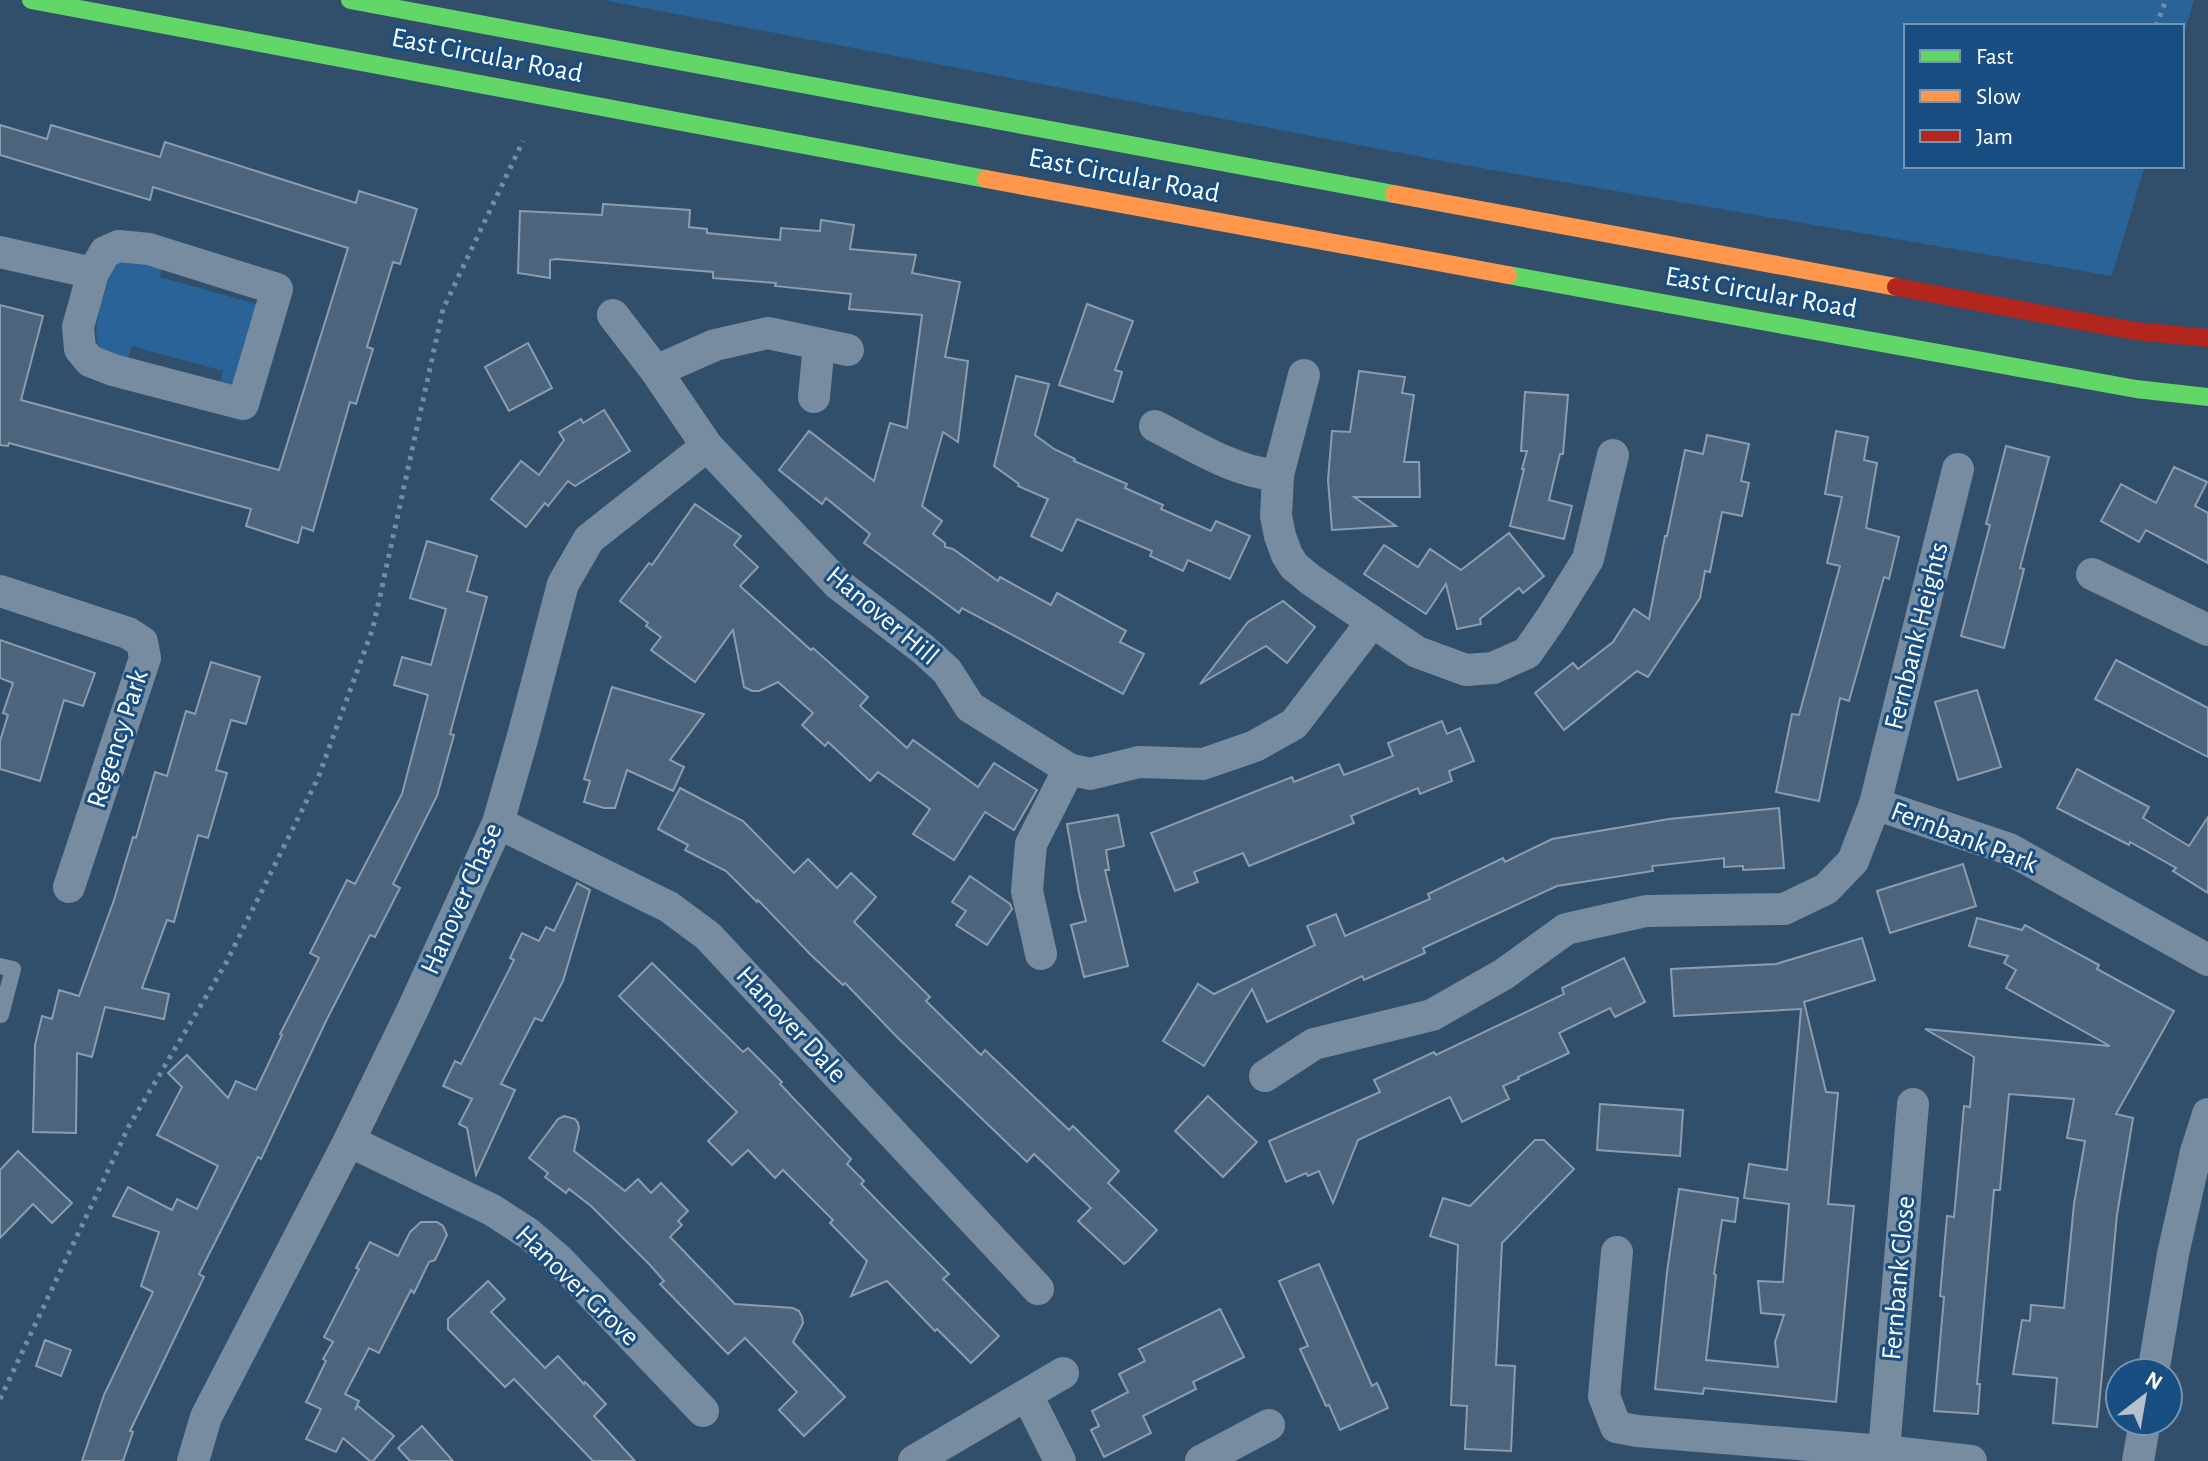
<svg xmlns="http://www.w3.org/2000/svg" width="2208" height="1461" viewBox="0 0 2208 1461" font-family="'Alegreya Sans',sans-serif">
<style>
.green{fill:#296398}
.building{fill:#4d657c;stroke:#8b9dae;stroke-width:2}
.lines{fill:none;stroke-linecap:round;stroke-linejoin:round}
.path{stroke:#778ca0;stroke-width:5;stroke-dasharray:4 6;stroke-linecap:butt}
.lane{stroke:#778ca0;stroke-width:16}
.street{stroke:#778ca0;stroke-width:32}
.fast{stroke:#63d668;stroke-width:18}
.slow{stroke:#ff974d;stroke-width:18}
.jam{stroke:#b3261e;stroke-width:18}
.labels{text-anchor:middle;dominant-baseline:central;stroke-width:6;stroke-linejoin:round;paint-order:stroke}
.street-label{font-size:28px;fill:#fff;stroke:#194e82}
</style>
<rect width="100%" height="100%" fill="#314e6a"/>
<!-- green -->
<g class="green">
<path d="M603 0H2194L2182 41V26H1906V166H2145L2112 276 1458 164Z"/>
<path d="M146 259 162 268 160 277 256 304 234 385 220 381 223 371 132 346 128 358C120 356 109 355 103 350 86 339 107 287 112 269L119 262Z"/>
</g>
<!-- building -->
<g class="building">
<path d="M0 125 47 139 51 125 160 157 165 142 356 203 359 191 417 209 400 264 393 262 367 347 373 349 356 404 350 402 313 531 302 527 298 543 246 526 251 509 9 443 8 446 0 445V305L43 316 21 400 279 470 348 248 153 187 150 200 0 155Z"/>
<path d="M603 204 690 210 689 227 707 229V233L780 240 781 228 820 231 821 220 854 225 850 249 916 255 912 273 960 282 945 357 968 361 958 442 943 432 922 506 942 521 933 534 945 543V547L953 549 998 581 1000 577 1051 605 1057 593 1126 631 1120 642 1144 654 1123 694 962 608 959 613 864 543 870 534 826 498 822 504 779 470 809 431 874 481 890 423 907 428 922 315 849 309 851 294 775 286 776 283 713 278V272L556 259 550 260V278L518 273 520 211 602 215Z"/>
<path d="M1087 304 1133 321 1115 370 1122 372 1113 402 1059 385Z"/>
<path d="M528 343 552 388 509 411 485 367Z"/>
<path d="M1359 371 1405 377 1402 393 1414 395 1404 462H1419L1420 497H1354L1396 526 1332 530 1328 480 1332 431 1350 432Z"/>
<path d="M1016 376 1049 384 1035 435 1054 449 1075 459 1074 461 1127 484 1125 488 1163 505 1161 509 1211 531 1216 521 1250 536 1230 579 1188 560 1183 571 1150 556 1152 551 1077 519 1062 551 1031 536 1048 499 1018 486 1019 484 994 466Z"/>
<path d="M1525 392 1568 395 1563 454H1560L1549 500 1572 506 1564 539 1510 526 1524 469H1522L1527 451H1521Z"/>
<path d="M604 410 630 451 575 486 568 481 548 506 545 503 526 527 491 499 521 461 539 475 564 440 559 432 581 419 583 423Z"/>
<path d="M1836 431 1868 437 1864 460 1877 463 1866 528 1899 537 1889 579 1884 577 1849 701 1840 698 1819 801 1776 792 1792 714 1799 715 1840 566 1827 563 1842 497 1825 494Z"/>
<path d="M1707 435 1749 444 1741 481 1749 483 1742 516 1722 512 1710 572 1705 571 1700 598 1648 677 1637 671 1564 730 1535 693 1573 663 1578 669 1613 642 1634 609 1649 619 1665 536H1667L1685 450 1703 454Z"/>
<path d="M2006 446 2049 457 2020 568 2024 569 2004 648 1961 636 1990 525 1986 524Z"/>
<path d="M2174 467 2207 482 2195 506 2208 513V563L2146 530 2139 542 2101 521 2121 484 2156 503Z"/>
<path d="M695 504 741 536 734 545 758 567 740 586 811 650 813 648 868 697 860 706 907 748 913 740 978 787 994 763 1037 790 1014 830 985 812 954 860 913 834 930 809 878 772 870 781 828 742 825 746 802 725 813 713 778 682 759 691H752L744 687 733 630 695 682 651 650 661 637 646 626 648 623 620 601 649 563 652 565Z"/>
<path d="M1509 533 1544 576 1523 593 1519 588 1480 619 1481 624 1457 629 1446 584 1426 614 1364 574 1384 545 1418 567 1430 549 1461 570Z"/>
<path d="M427 541 477 556 467 591 487 597 450 734 454 735 437 796 393 884 400 888 375 937 370 935 326 1021 261 1159 258 1157 199 1274 204 1277 130 1431 133 1432 123 1461H82L104 1395 153 1292 141 1286 159 1232 113 1216 128 1187 172 1210 177 1199 197 1209 218 1166 157 1135 182 1087 168 1073 187 1055 228 1098 236 1081 256 1090 282 1035 280 1034 319 958 310 953 347 880 355 884 402 794 428 695 394 685 402 657 431 665 446 609 410 598Z"/>
<path d="M1283 601 1315 627 1287 663 1266 646 1200 684 1248 622Z"/>
<path d="M0 640 95 673 83 706 64 700 40 781 0 769V741L8 715 3 713 13 683 0 678Z"/>
<path d="M2116 660 2208 708V757L2095 699Z"/>
<path d="M211 662 260 677 246 724 231 720 216 770 227 773 208 838 198 835 174 922 167 920 142 988 169 994 164 1019 105 1007 92 1057 77 1053 76 1133 33 1132 35 1045 42 1016 52 1019 59 990 79 996 114 900 133 837 136 838 155 772 167 776 186 711 195 714Z"/>
<path d="M612 687 704 714 670 760 684 767 673 791 627 770 615 808H604L584 802 590 781 584 779Z"/>
<path d="M1977 690 2001 767 1958 780 1935 702Z"/>
<path d="M1442 721 1447 734 1460 728 1474 761 1449 771 1452 781 1420 794 1418 788 1351 816 1354 823 1249 866 1243 853 1194 872 1198 882 1175 891 1151 833 1292 777 1294 782 1339 764 1344 775 1393 756 1388 743Z"/>
<path d="M2077 769 2149 807 2143 818 2189 846 2208 817V893L2173 871 2176 868 2130 842 2129 845 2057 808Z"/>
<path d="M680 788 743 821 794 873 808 859 837 888 851 873 876 897 854 922 930 997 926 1001 981 1055 985 1050 1069 1130 1073 1126 1119 1171 1108 1183 1157 1230 1128 1261 1124 1264 1078 1221 1091 1208 1034 1154 1027 1162 897 1037 845 983 843 985 810 954 758 900 757 902 726 871 685 850 688 845 658 829Z"/>
<path d="M1779 808 1784 868 1743 870V866L1724 867V858L1652 866 1653 871 1557 886 1423 948 1425 953 1364 980 1362 976 1267 1022 1252 989 1204 1066 1163 1041 1198 984 1214 994 1315 945 1307 926 1336 914 1345 936 1430 899 1428 894 1503 858 1505 862 1552 839 1669 819Z"/>
<path d="M1118 815 1124 846 1106 850 1109 870H1105L1128 966 1084 977 1071 925 1086 921 1079 893 1067 824Z"/>
<path d="M1963 864 1976 906 1890 933 1877 891Z"/>
<path d="M970 876 1010 904 1012 909 987 945 956 925 966 911 952 902Z"/>
<path d="M577 883 590 890 563 981 542 1021 535 1018 501 1084 515 1090 476 1175 467 1128 459 1124 472 1099 443 1086 455 1061 461 1064 514 960 510 958 522 933 539 941 546 927 554 931Z"/>
<path d="M1977 918 2022 930 2025 925 2099 965 2097 969 2174 1011 2116 1114 2133 1118 2117 1215 2097 1427 2053 1423 2057 1378 2013 1374 2022 1320 2030 1321 2031 1305 2064 1308 2074 1204 2085 1141 2067 1138 2074 1099 2009 1094 2000 1190H1994L1977 1384H1980L1978 1414 1934 1411 1944 1297 1940 1296 1947 1216 1954 1217 1964 1106 1970 1107 1974 1057 1925 1029 2110 1046 2006 988 2016 970 2004 963 2008 956 1969 946Z"/>
<path d="M1862 938 1875 980 1804 1002 1826 1092 1838 1093 1828 1204 1854 1206 1836 1402 1704 1388 1703 1394 1655 1389 1667 1272 1679 1189 1738 1198 1735 1222 1722 1220 1714 1274 1716 1275 1706 1360 1778 1367 1775 1342 1784 1315 1761 1313 1758 1281 1783 1282 1789 1204 1744 1198 1749 1164 1787 1170 1801 1009 1674 1016 1671 969 1776 964Z"/>
<path d="M1624 958 1645 1002 1615 1017 1610 1008 1559 1033 1569 1053 1518 1077 1519 1079 1503 1086 1509 1099 1462 1122 1450 1097 1358 1140 1333 1203 1319 1171 1308 1176 1306 1173 1286 1182 1269 1141 1380 1092 1374 1080 1434 1052 1436 1055 1564 994 1562 988Z"/>
<path d="M652 963 743 1052 748 1048 782 1082 780 1084 851 1159 847 1164 864 1181 861 1184 949 1274 943 1279 999 1336 971 1363 937 1329 935 1331 887 1281 851 1296 867 1261 830 1223 833 1220 783 1170 775 1178 748 1150 732 1165 708 1141 737 1112 619 996Z"/>
<path d="M1208 1096 1257 1142 1223 1177 1175 1131Z"/>
<path d="M1600 1104 1683 1110 1680 1156 1597 1150Z"/>
<path d="M564 1116 575 1119 578 1123 579 1128 574 1151 625 1191 638 1179 651 1193 661 1183 688 1211 678 1221 682 1225 670 1237 735 1304 793 1308 799 1311 802 1317 803 1323 793 1342 845 1397 804 1436 779 1410 797 1392 745 1338 728 1354 660 1284 664 1281 650 1265 591 1206 569 1189 566 1193 545 1177 548 1173 529 1158 558 1119Z"/>
<path d="M1535 1140H1544L1574 1169 1502 1243 1496 1365 1515 1366 1511 1451 1465 1449 1467 1406 1451 1405 1458 1245 1430 1236 1443 1198 1470 1206Z"/>
<path d="M18 1151 72 1203 52 1223 33 1204 0 1238V1170Z"/>
<path d="M421 1222H437L443 1226 447 1235 435 1260 429 1262 414 1293 411 1290 379 1353 369 1348 345 1394 359 1401 355 1410 358 1406 394 1436 373 1461H370L343 1438 336 1452 306 1439 321 1409 306 1402 326 1361 323 1359 333 1342 324 1337 359 1269 356 1268 370 1242 398 1256 410 1232Z"/>
<path d="M1319 1264 1372 1386 1377 1383 1388 1408 1340 1430 1329 1405 1326 1406 1300 1349 1308 1346 1279 1281Z"/>
<path d="M488 1281 505 1299 491 1312 545 1368 558 1356 584 1384 585 1382 606 1404 594 1416 635 1461H593L514 1379 505 1387 448 1329V1319Z"/>
<path d="M1220 1309 1244 1357 1193 1382 1196 1389 1143 1416 1151 1433 1104 1457 1091 1430 1099 1426 1092 1411 1128 1392 1119 1374 1145 1361 1139 1349Z"/>
<path d="M45 1340 71 1350 61 1376 36 1366Z"/>
<path d="M422 1426 453 1461H410L398 1448Z"/>
</g>
<g class="lines">
<!-- path -->
<g class="path">
<path d="M2156 26 2166 0"/>
<path d="M0 1399 129 1126 226 963 318 778 373 628 443 309 523 141"/>
</g>
<!-- lane -->
<path class="lane" d="M0 966 13 969 1 1015"/>
<!-- street -->
<g class="street">
<path d="M119 246 149 249 277 289 243 404 113 370 90 361 80 349 78 327 93 273 105 252Z"/>
<path d="M0 252 93 273"/>
<path d="M613 315 656 371"/>
<path d="M848 350 768 333 715 345 656 371 707 446 838 584 923 649 947 671 970 707 1069 769 1090 774 1139 762 1203 764 1255 746 1294 724 1372 622"/>
<path d="M1304 375 1278 475 1276 516 1280 536 1287 555 1294 566 1311 580 1417 652 1466 670 1493 668 1527 653 1552 617 1588 559 1613 455"/>
<path d="M814 397 819 344"/>
<path d="M1155 426C1191 444 1237 474 1278 475"/>
<path d="M2092 574 2208 630"/>
<path d="M0 591 128 633 142 642 145 658 69 887"/>
<path d="M1875 804 1958 469"/>
<path d="M498 823 669 907 708 936 1038 1289"/>
<path d="M1041 954 1027 891 1031 844 1069 769"/>
<path d="M1265 1076 1314 1044 1432 1015 1504 974 1566 929 1646 911 1784 909 1826 889 1853 861 1875 804 2009 849 2208 960"/>
<path d="M2208 1114 2196 1152 2208 1155"/>
<path d="M349 1141 492 1210 529 1234 559 1260 703 1411"/>
<path d="M1617 1252 1604 1396 1616 1427 1637 1431 1884 1451 1971 1461"/>
<path d="M2153 1373 2173 1254 2196 1152"/>
<path d="M1027 1395 1060 1461"/>
<path d="M1884 1451 1913 1104"/>
<path d="M193 1461 206 1417 349 1141 413 1009 498 823 523 736 563 584 589 539 707 446"/>
<path d="M914 1461 1063 1373"/>
<path d="M1201 1461 1269 1425"/>
<path d="M2138 1461 2145 1421"/>
</g>
<!-- fast -->
<g class="fast">
<path d="M31 0 986 179"/>
<path d="M350 0 1394 194"/>
<path d="M1508 275 2136 389 2208 397"/>
</g>
<!-- slow -->
<g class="slow">
<path d="M986 179 1508 275"/>
<path d="M1394 194 1896 287"/>
</g>
<!-- jam -->
<path class="jam" d="M1896 287 2135 331 2208 338"/>
</g>
<g class="labels">
<!-- street labels -->
<g class="street-label">
<text transform="translate(487 56) rotate(11)">East Circular Road</text>
<text transform="translate(1124 176) rotate(11)">East Circular Road</text>
<text transform="translate(1761 293) rotate(10)">East Circular Road</text>
<text transform="translate(882 616) rotate(40)">Hanover Hill</text>
<text transform="translate(1917 636) rotate(-76)">Fernbank Heights</text>
<text transform="translate(118 739) rotate(-72)">Regency Park</text>
<text transform="translate(1964 838) rotate(21)">Fernbank Park</text>
<text transform="translate(462 899) rotate(-66)">Hanover Chase</text>
<text transform="translate(791 1025) rotate(47)">Hanover Dale</text>
<text transform="translate(1899 1278) rotate(-85)">Fernbank Close</text>
<text transform="translate(577 1286) rotate(44)">Hanover Grove</text>
</g>
</g>
<!-- legend -->
<rect x="1904" y="24" width="280" height="144" fill="#194e82" stroke="#7595b4" stroke-width="2"/>
<rect x="1920" y="50" width="40" height="12" fill="#63d668" stroke="#7595b4" stroke-width="2"/>
<text x="1976" y="64" font-size="24" fill="#ffffff">Fast</text>
<rect x="1920" y="90" width="40" height="12" fill="#ff974d" stroke="#7595b4" stroke-width="2"/>
<text x="1976" y="104" font-size="24" fill="#ffffff">Slow</text>
<rect x="1920" y="130" width="40" height="12" fill="#b3261e" stroke="#7595b4" stroke-width="2"/>
<text x="1976" y="144" font-size="24" fill="#ffffff">Jam</text>
<!-- north arrow -->
<g transform="translate(2144 1397) rotate(31)"><circle r="38" fill="#194e82" stroke="#7595b4" stroke-width="2"/>
<path d="M0-6L14 30L0 20L-14 30Z" fill="#b7c1cb"/>
<text y="-12" font-size="22" font-weight="bold" text-anchor="middle" fill="#ffffff">N</text>
</g>
</svg>
